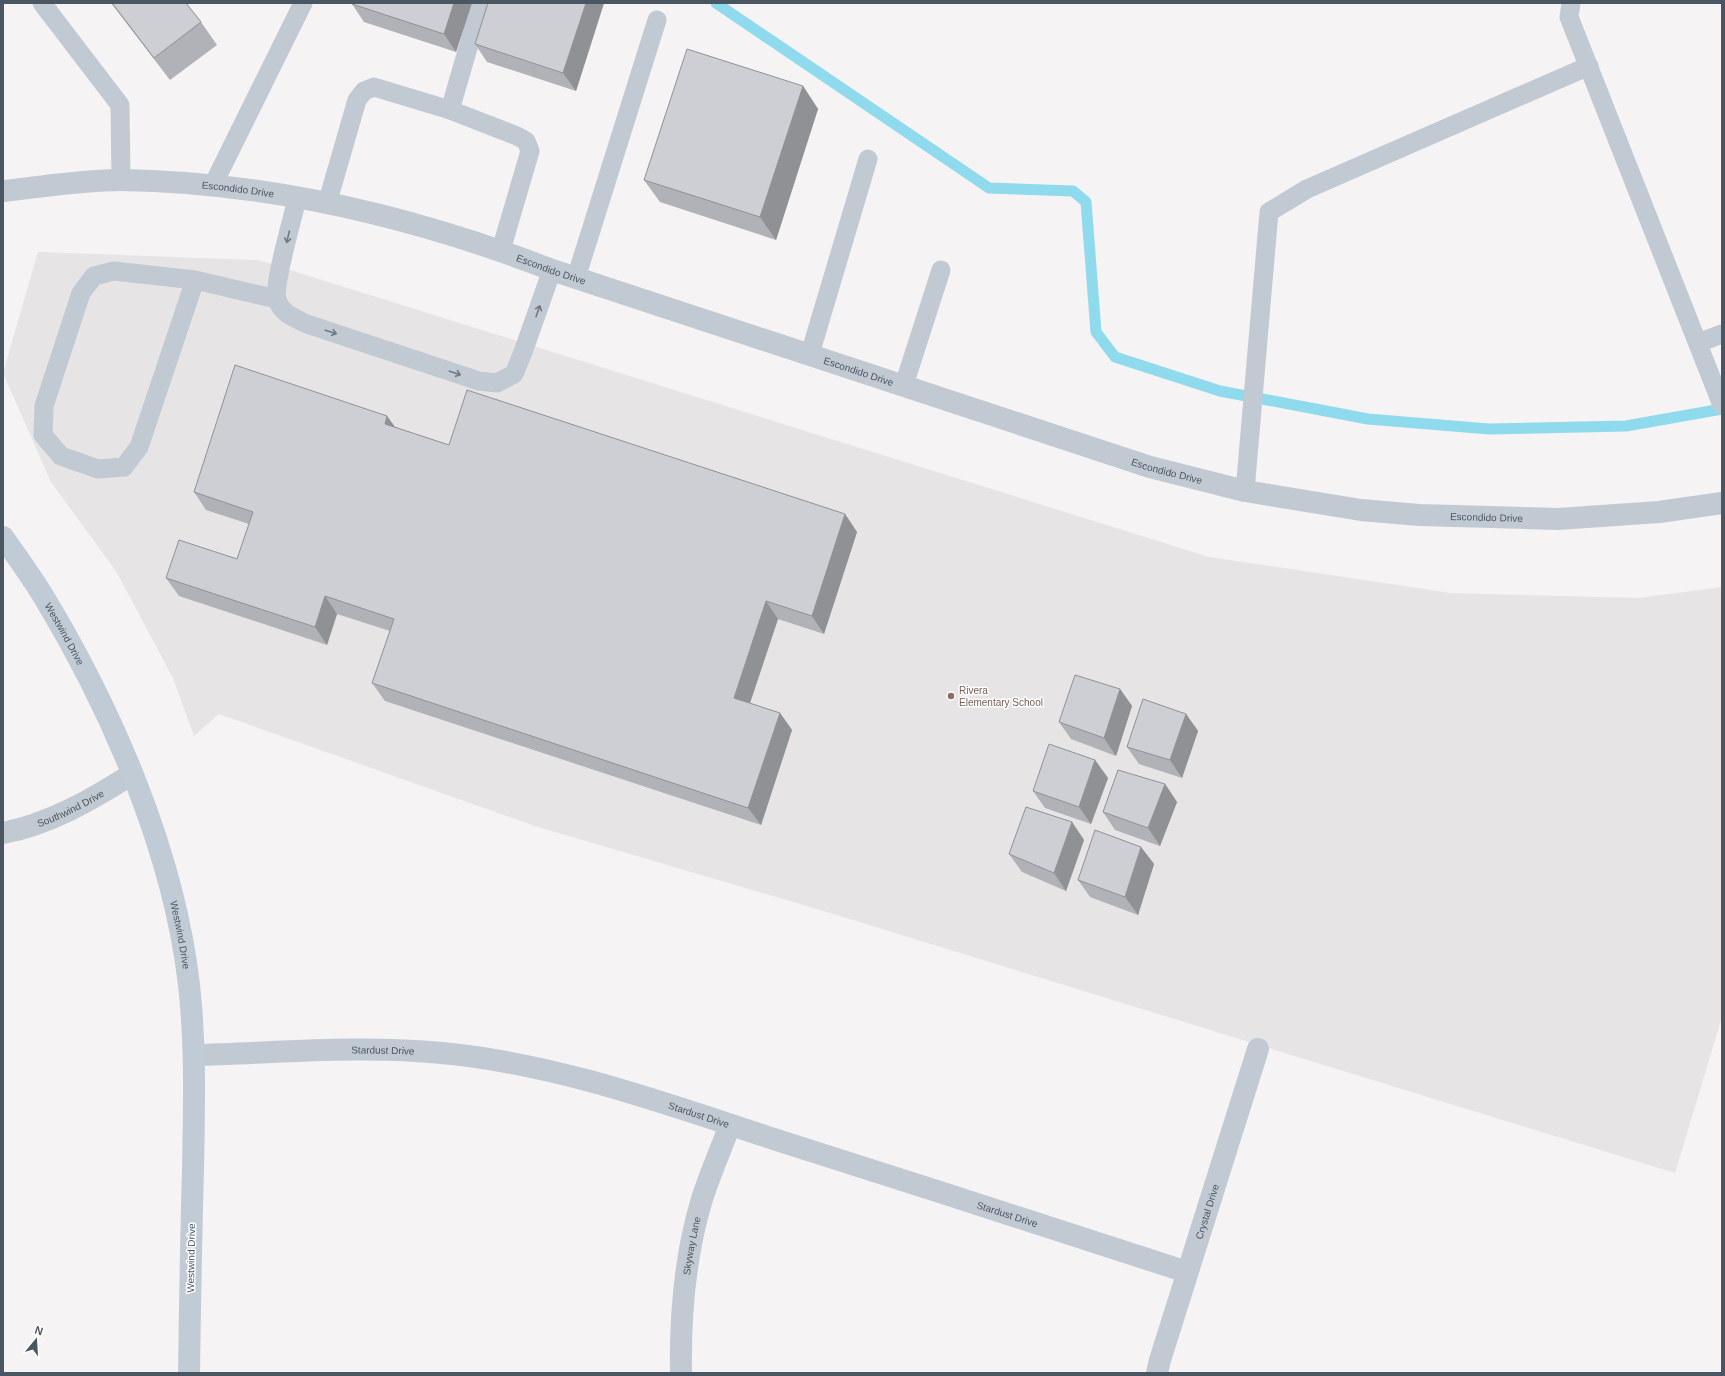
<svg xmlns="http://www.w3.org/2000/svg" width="1725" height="1376" viewBox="0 0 1725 1376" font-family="Helvetica,sans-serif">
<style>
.education{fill:#e6e4e5}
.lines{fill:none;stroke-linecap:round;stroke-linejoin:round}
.stream{stroke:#90daee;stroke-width:11}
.service{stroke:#c1cad2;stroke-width:19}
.minor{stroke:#c1cad2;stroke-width:22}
.tertiary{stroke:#c1cad2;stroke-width:22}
.secondary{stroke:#c1cbd6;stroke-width:22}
.wall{fill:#b0b2b7}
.shaded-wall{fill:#909195}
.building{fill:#cdcfd5;stroke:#909195}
.oneway{stroke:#6e7983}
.education-dot{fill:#8d6e63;stroke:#fff;stroke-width:1.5}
.labels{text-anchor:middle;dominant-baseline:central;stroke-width:3;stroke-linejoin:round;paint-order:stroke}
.street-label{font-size:10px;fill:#4a5661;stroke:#fff}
.education-label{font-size:10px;fill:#785e54;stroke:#fff;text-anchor:start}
</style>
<rect width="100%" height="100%" fill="#f5f3f3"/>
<!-- education -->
<path class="education" d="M38 252 258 260 1209 557 1451 593 1638 598 1722 587V1017L1675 1173 817 909 535 826 219 714 194 736 173 678 116 571 51 482 3 373Z"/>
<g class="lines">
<!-- stream -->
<path class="stream" d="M716 3 989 188 1073 191 1086 202 1096 332 1115 357 1220 391 1368 419 1489 429 1626 426 1722 409"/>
<!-- service -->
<g class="service">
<path d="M42 3 120 105 121 180"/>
<path d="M1571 3 1569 17 1722 405"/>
<path d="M450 110 481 3"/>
<path d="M213 185 303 3"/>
<path d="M297 199C293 217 273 285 277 299 281 314 295 318 307 324L479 381 497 383 514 374 523 352 552 270"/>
<path d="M327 204 357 100 364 91 374 87 450 110 517 136 526 141 530 151 501 250"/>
<path d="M576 278 657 20"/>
<path d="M195 280 139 447 124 467 98 469 61 456 43 435 44 406 81 293 94 276 114 271 195 280 277 299"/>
<path d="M1698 343 1722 334"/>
<path d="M810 354 868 159"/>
<path d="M904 385 941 270"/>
<path d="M1245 491 1269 212 1307 189 1589 66"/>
</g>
<!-- minor -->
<g class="minor">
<path id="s1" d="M3 833C50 824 93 799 132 774"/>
<path id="s2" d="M195 1055C277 1053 360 1045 442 1053 559 1064 669 1105 780 1141 916 1184 1051 1228 1187 1272"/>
<path id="s3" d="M681 1373C680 1314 685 1255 702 1199 710 1174 721 1149 730 1125"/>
<path id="s4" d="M1157 1373 1160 1360 1258 1049"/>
</g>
<!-- tertiary -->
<path class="tertiary" id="s5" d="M3 191C42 187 81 180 120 180 267 182 415 217 552 270L1150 467 1245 491 1361 510 1419 515 1558 519 1659 512 1722 503"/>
<!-- secondary -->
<path class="secondary" id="s6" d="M3 537C17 557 32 577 45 599 113 712 174 853 189 985 196 1047 194 1108 193 1170 191 1238 190 1305 189 1373"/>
</g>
<!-- wall -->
<g class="wall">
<path d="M111 3H186L201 22 217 45 170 80Z"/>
<path d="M352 3H472L456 52 364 22 352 4Z"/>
<path d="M604 3 576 91 487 62 475 44Z"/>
<path d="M803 86 818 109 776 240 660 202 644 180Z"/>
<path d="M387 416 395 427 449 445 845 514 857 532 824 634 778 619 750 703 780 713 792 730 761 825 385 701 372 683 390 631 337 614 327 645 179 596 166 578 237 559 249 524 206 510 194 492Z"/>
<path d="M1120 689 1132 706 1116 756 1071 739 1059 722Z"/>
<path d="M1186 714 1198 731 1182 778 1139 764 1127 747Z"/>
<path d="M1095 760 1108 778 1091 824 1045 808 1033 791Z"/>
<path d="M1165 784 1177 802 1160 846 1115 830 1103 812Z"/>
<path d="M1072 822 1084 840 1066 891 1022 872 1009 854Z"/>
<path d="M1141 847 1154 864 1138 915 1090 897 1078 880Z"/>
</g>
<!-- shaded-wall -->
<g class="shaded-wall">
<path d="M454 3H472L456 52 444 34Z"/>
<path d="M586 3H604L576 91 563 73Z"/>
<path d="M803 86 818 109 776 240 760 217Z"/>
<path d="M387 416 400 434 385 424Z"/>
<path d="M845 514 857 532 824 634 812 616Z"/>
<path d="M325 596 337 614 327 645 315 627Z"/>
<path d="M766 601 778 619 746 715 734 698Z"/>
<path d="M1120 689 1132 706 1116 756 1104 738Z"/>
<path d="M780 713 792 730 761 825 748 808Z"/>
<path d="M1186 714 1198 731 1182 778 1170 760Z"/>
<path d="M1095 760 1108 778 1091 824 1079 807Z"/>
<path d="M1165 784 1177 802 1160 846 1148 828Z"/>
<path d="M1072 822 1084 840 1066 891 1054 873Z"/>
<path d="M1141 847 1154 864 1138 915 1125 897Z"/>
</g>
<!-- building -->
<g class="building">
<path d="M112 3H186L201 22 154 58Z"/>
<path d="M352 3H454L444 34 352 4Z"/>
<path d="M488 3H586L563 73 475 44Z"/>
<path d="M687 49 803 86 760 217 644 180Z"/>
<path d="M235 365 387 416 385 424 449 445 467 390 845 514 812 616 766 601 734 698 780 713 748 808 372 683 394 619 325 596 315 627 166 578 179 540 237 559 253 512 194 492Z"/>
<path d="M1075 675 1120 689 1104 738 1059 722Z"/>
<path d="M1143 699 1186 714 1170 760 1127 747Z"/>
<path d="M1049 744 1095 760 1079 807 1033 791Z"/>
<path d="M1118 770 1165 784 1148 828 1103 812Z"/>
<path d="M1026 807 1072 822 1054 873 1009 854Z"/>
<path d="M1095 830 1141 847 1125 897 1078 880Z"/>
</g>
<!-- one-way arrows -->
<defs><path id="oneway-shaft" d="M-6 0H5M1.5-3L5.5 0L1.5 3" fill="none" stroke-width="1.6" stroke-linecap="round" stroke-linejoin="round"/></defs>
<g class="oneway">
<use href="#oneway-shaft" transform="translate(288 237) rotate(103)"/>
<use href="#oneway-shaft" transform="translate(538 311) rotate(-71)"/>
<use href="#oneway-shaft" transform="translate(331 332) rotate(18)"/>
<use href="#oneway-shaft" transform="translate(455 373) rotate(18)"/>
</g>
<!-- markers -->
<circle class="education-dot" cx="951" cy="696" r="4"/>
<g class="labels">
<!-- street labels -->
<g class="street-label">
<text stroke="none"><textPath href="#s5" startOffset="236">Escondido Drive</textPath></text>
<text stroke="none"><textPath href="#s5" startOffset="560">Escondido Drive</textPath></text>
<text stroke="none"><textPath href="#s5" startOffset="884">Escondido Drive</textPath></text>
<text stroke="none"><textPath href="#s5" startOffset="1208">Escondido Drive</textPath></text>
<text stroke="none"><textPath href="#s5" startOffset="1532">Escondido Drive</textPath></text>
<text stroke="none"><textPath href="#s6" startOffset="115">Westwind Drive</textPath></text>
<text stroke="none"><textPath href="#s1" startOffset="72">Southwind Drive</textPath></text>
<text stroke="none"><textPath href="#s6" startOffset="439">Westwind Drive</textPath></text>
<text stroke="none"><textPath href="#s2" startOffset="188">Stardust Drive</textPath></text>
<text stroke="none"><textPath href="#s2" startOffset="512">Stardust Drive</textPath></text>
<text stroke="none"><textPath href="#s4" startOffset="169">Crystal Drive</textPath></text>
<text stroke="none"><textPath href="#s2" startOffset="836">Stardust Drive</textPath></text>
<text stroke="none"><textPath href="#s3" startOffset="128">Skyway Lane</textPath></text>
<text transform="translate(191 1258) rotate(-89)">Westwind Drive</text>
</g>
<!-- education labels -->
<g class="education-label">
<text x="959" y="690">Rivera<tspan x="959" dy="12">Elementary School</tspan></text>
</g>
</g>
<!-- border -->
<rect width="1725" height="1376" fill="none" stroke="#4a5661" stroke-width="8"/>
<!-- north arrow -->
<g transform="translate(36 1340) rotate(18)" stroke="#ffffff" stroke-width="3" paint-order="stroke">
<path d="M0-3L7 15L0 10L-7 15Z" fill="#4a5661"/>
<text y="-6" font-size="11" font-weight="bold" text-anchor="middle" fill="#4a5661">N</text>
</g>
</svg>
